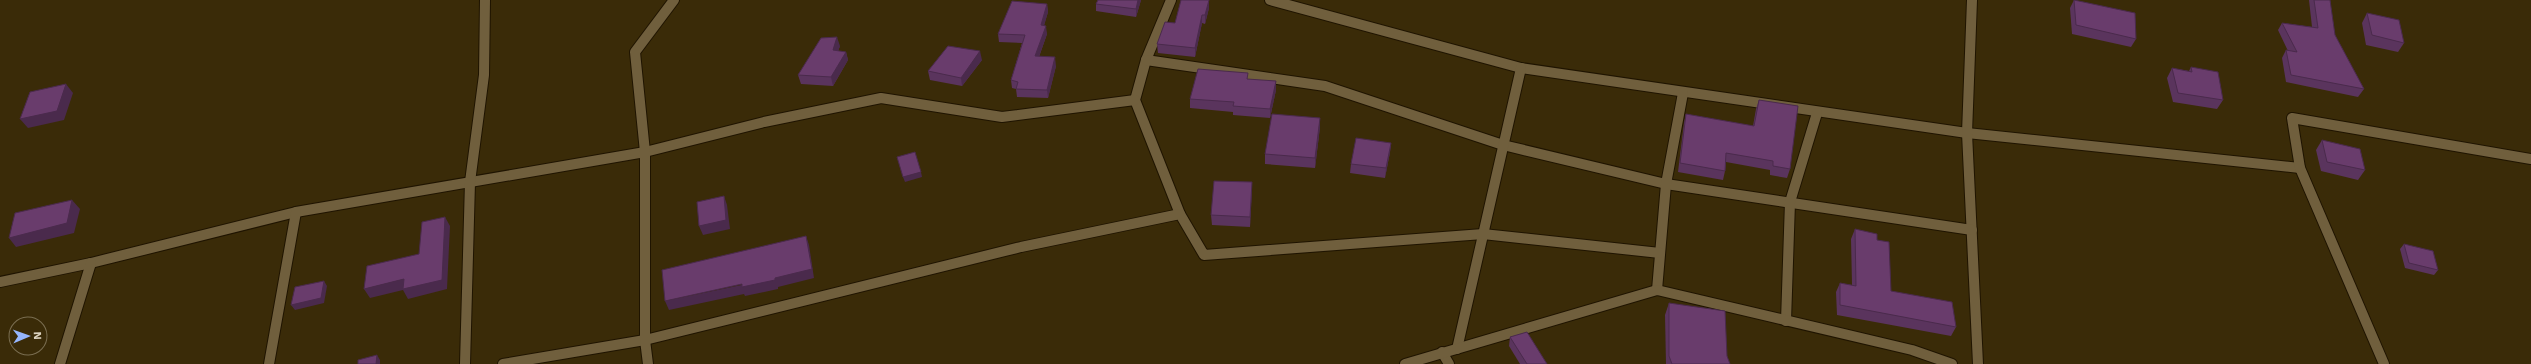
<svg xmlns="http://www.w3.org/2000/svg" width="2531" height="364" viewBox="0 0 2531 364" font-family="'Work Sans',sans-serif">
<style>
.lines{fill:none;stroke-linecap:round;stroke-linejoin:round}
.minor-casing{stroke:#1f1400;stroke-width:12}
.minor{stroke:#705f3d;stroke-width:10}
.wall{fill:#5a345d}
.shaded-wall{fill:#4a2a4c}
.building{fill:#693c6c;stroke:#4a2a4c}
</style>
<rect width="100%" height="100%" fill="#3a2b08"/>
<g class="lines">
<!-- minor casing -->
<g class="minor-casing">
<g id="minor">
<path d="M1171 0 1146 60 1135 100 1180 214"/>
<path d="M1270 0 1521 68 1967 133 2300 168"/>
<path d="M1972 0 1967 133 1978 364"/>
<path d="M1146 60 1325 86 1503 145 1666 184 1972 230"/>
<path d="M0 282 91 263 296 212 645 152 764 122 881 98 1002 117 1135 100"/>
<path d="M1657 290 1666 184 1683 93"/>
<path d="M1786 321 1790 202 1817 113"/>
<path d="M1457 349 1521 68"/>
<path d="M1442 352 1449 364"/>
<path d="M60 364 91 263"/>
<path d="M269 364 296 212"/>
<path d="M465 364 470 182 484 75 485 0"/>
<path d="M503 364 645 340 1021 247 1180 214 1204 255 1483 234 1660 253"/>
<path d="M648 364 645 340V152L635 52 674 0"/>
<path d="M1405 364 1657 290 1912 350 1952 364"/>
<path d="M2384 364 2300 168 2292 118 2531 159"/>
</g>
</g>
<!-- minor -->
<use href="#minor" class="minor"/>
</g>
<!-- wall -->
<g class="wall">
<path d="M1098 0H1141L1136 17 1096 11V4Z"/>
<path d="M1181 0H1209V8L1205 24 1202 23 1195 57 1158 53 1157 44 1175 23Z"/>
<path d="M2074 0 2136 39 2131 47 2072 34 2070 8Z"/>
<path d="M2309 0H2330L2335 35 2364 89 2358 97 2286 82 2282 58 2286 50 2288 51 2278 30 2282 23 2312 27Z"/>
<path d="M1047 4 1048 12 1044 25 1047 34 1039 57 1056 66 1048 98 1017 97 1016 89 1012 88 1011 80 1022 43 999 42 998 34Z"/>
<path d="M2367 13 2404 43 2398 52 2366 45 2362 23Z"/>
<path d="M840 46 838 51 846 52 848 60 833 86 801 84 798 75Z"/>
<path d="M982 60 962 86 930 80 928 71Z"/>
<path d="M2191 67 2223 100 2217 109 2173 102 2167 78 2172 68 2189 71Z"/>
<path d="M1248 79 1276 90 1270 118 1233 115V112L1190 108V99Z"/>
<path d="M1759 100 1790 169 1787 178 1770 175V170L1726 162 1725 171 1723 180 1678 172 1684 123 1686 114 1753 126 1756 109Z"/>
<path d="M1320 127 1315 168 1265 164V154Z"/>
<path d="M2322 140 2365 170 2358 180 2321 171 2316 150Z"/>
<path d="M1391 143 1390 152 1385 178 1350 173 1351 164Z"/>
<path d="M1252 182 1250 227 1212 225 1211 215Z"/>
<path d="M1855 229 1877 240 1891 291 1956 327 1951 336 1837 315 1836 292 1840 283 1852 285 1851 239Z"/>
<path d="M2404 244 2438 270 2434 275 2405 268 2400 249Z"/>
<path d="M1669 303 1727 356 1730 364H1666L1665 315Z"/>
<path d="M1510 337 1547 364H1520L1509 346Z"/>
</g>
<!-- shaded-wall -->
<g class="shaded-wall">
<path d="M1138 0H1141L1136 17V9Z"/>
<path d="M1209 0V8L1205 24V15Z"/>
<path d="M1047 4 1048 12 1042 33 1041 25Z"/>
<path d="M1202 15V23L1195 57V48Z"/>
<path d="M1046 26 1047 34 1036 65 1035 56Z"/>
<path d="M837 37 840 46 835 59 833 50Z"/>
<path d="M980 51 982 60 962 86 961 78Z"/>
<path d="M846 52 848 60 833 86 831 77Z"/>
<path d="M1055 57 1056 66 1048 98 1047 90Z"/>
<path d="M1276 81V90L1270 118V109Z"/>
<path d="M66 84 73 93 64 120 28 128 20 119Z"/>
<path d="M1320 118V127L1315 168V158Z"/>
<path d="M1391 143 1390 152 1385 178 1386 168Z"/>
<path d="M921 172 922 177 905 182 903 177Z"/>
<path d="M1252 182V191L1250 227V217Z"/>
<path d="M724 196 727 205 730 229 703 235 699 226Z"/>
<path d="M72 200 80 209 74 233 16 247 9 238Z"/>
<path d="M445 217 450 226 447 289 408 299 403 290 370 298 364 289 404 279Z"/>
<path d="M806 236 809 245 814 278 778 287V289L745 296 744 294 669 310 665 301 775 278Z"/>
<path d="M324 281 327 286 324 303 295 310 291 305Z"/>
<path d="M377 355 380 360V364H376Z"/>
</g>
<!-- building -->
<g class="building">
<path d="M1098 0H1138L1136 9 1096 4Z"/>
<path d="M1181 0H1209L1205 15H1202L1195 48 1157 44 1165 22 1175 23Z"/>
<path d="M2074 0 2135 13 2136 39 2076 25Z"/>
<path d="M2314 0H2330L2335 35 2364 89 2291 75 2286 50 2297 52 2282 23 2318 28Z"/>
<path d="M1012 1 1047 4 1041 25 1046 26 1035 56 1055 57 1047 90 1016 89 1018 82 1011 80 1025 35 998 34Z"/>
<path d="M2367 13 2399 20 2404 43 2372 35Z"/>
<path d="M837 37 833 50 846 52 831 77 798 75 821 38Z"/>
<path d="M948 46 980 51 961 78 928 71Z"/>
<path d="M2191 67 2218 72 2223 100 2178 93 2172 68 2192 72Z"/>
<path d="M1198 69 1248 73 1247 79 1276 81 1270 109 1233 106 1234 102 1190 99Z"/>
<path d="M66 84 57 111 20 119 30 92Z"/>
<path d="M1759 100 1798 106 1790 169 1773 166V161L1726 153 1725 171 1680 163 1686 114 1754 126Z"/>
<path d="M1272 114 1320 118 1315 158 1265 154Z"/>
<path d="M1356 138 1391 143 1386 168 1351 164Z"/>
<path d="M2322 140 2360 149 2365 170 2327 162Z"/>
<path d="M915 152 921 172 903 177 897 157Z"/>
<path d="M1214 181 1252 182 1250 217 1211 215Z"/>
<path d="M724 196 726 220 699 226 697 202Z"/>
<path d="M72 200 67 223 9 238 15 213Z"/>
<path d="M445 217 442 280 403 289 404 279 364 289 367 266 419 254 422 222Z"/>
<path d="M1855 229 1877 234V240L1889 242 1891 291 1952 302 1956 327 1840 305V283L1856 286Z"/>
<path d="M806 236 812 269 775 278V280L742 287V284L665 301 662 270Z"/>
<path d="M2404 244 2433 251 2438 270 2409 263Z"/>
<path d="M324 281 321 298 291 305 295 287Z"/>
<path d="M1669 303 1725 311 1727 356 1730 364H1672L1669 356Z"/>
<path d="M1527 332 1547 364H1527L1510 337Z"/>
<path d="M377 355 376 364H358V360Z"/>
</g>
<!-- north arrow -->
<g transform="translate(28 336) rotate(88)"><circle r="19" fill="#3a2b08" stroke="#7a6e51"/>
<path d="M0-3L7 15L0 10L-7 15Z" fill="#96b6fd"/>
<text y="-6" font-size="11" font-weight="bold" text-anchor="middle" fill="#dbd2bf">N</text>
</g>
</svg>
